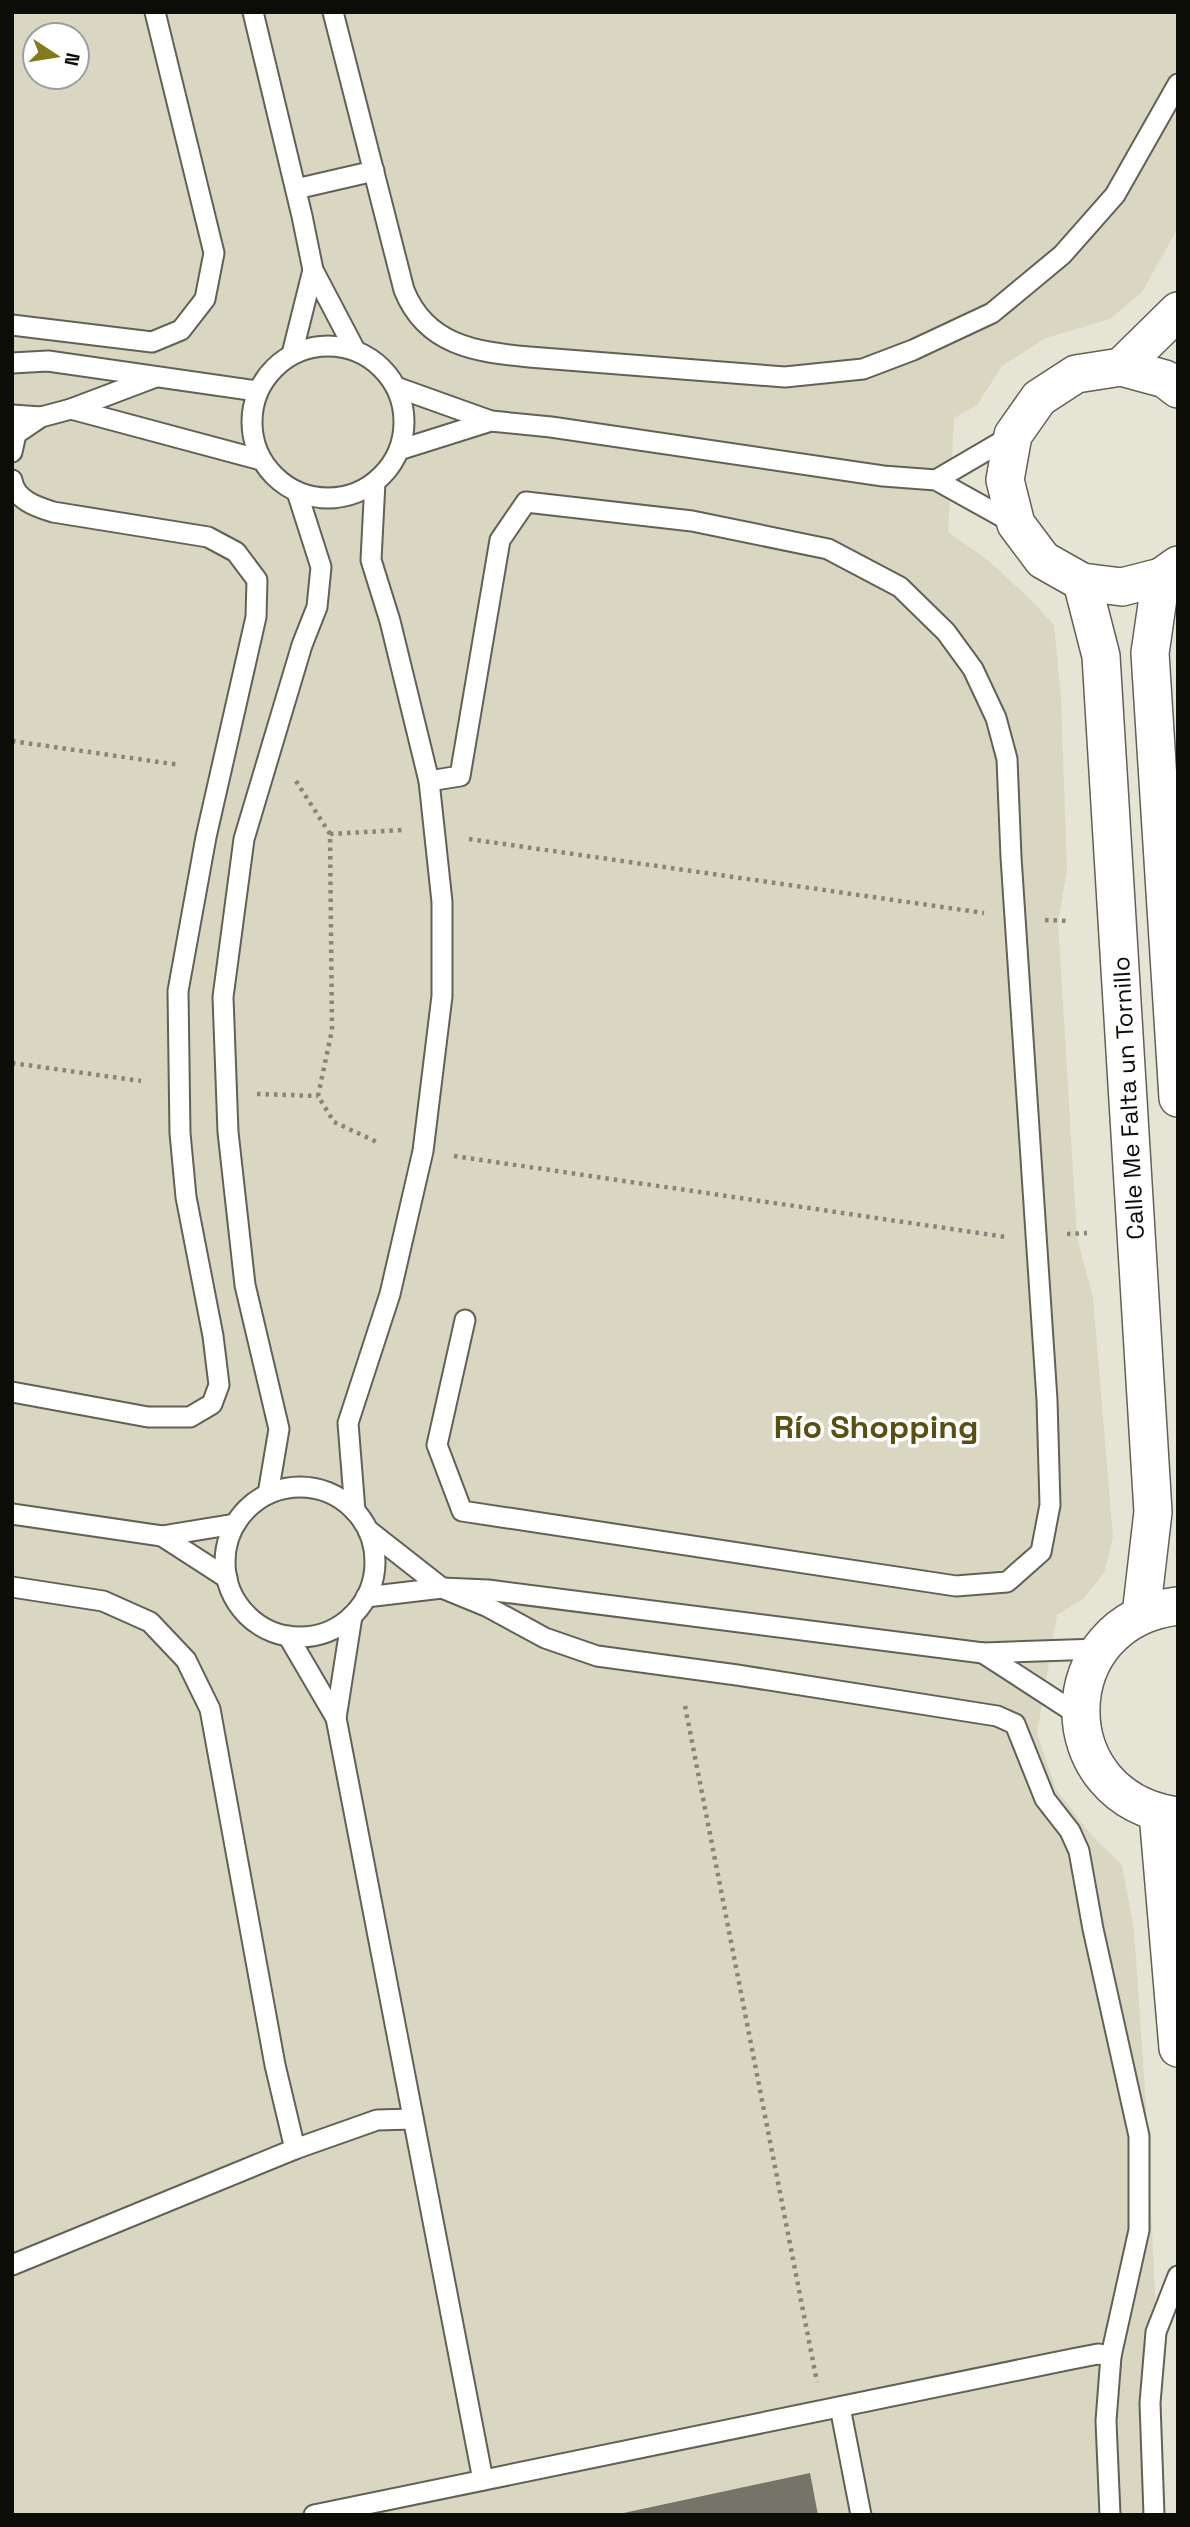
<svg xmlns="http://www.w3.org/2000/svg" width="1190" height="2527" viewBox="0 0 1190 2527" font-family="'Space Grotesk',sans-serif">
<style>
.built{fill:#d9d7c2;fill-rule:evenodd}
.building{fill:#757468}
.lines{fill:none;stroke-linecap:round;stroke-linejoin:round}
.service-casing{stroke:#626155;stroke-width:23}
.minor-casing{stroke:#626155;stroke-width:40}
.path{stroke:#86857b;stroke-width:4.5;stroke-dasharray:3.5 5;stroke-linecap:butt}
.service{stroke:#fff;stroke-width:19}
.minor{stroke:#fff;stroke-width:37}
.labels{text-anchor:middle;dominant-baseline:central;stroke-width:7;stroke-linejoin:round;paint-order:stroke}
.street-label{font-size:24px;fill:#0d0d08;stroke:#fff}
.district-label{font-size:32px;font-weight:bold;fill:#575012;stroke:#fff}
</style>
<rect width="100%" height="100%" fill="#e5e4d5"/>
<!-- built -->
<path class="built" d="M12 12H1178V228L1142 292 1110 319 1046 338 1002 366 977 405 954 418 948 532 988 560 1031 600 1054 625 1061 699 1067 871 1058 921 1077 1237 1093 1298 1113 1537 1104 1573 1083 1599 1057 1615 1037 1734 1056 1789 1092 1836 1122 1865 1134 1930 1147 2120 1165 2515H12ZM35 35H77V77H35Z"/>
<!-- building -->
<path class="building" d="M810 2473 818 2515H619V2514Z"/>
<g class="lines">
<!-- service casing -->
<g class="service-casing">
<g id="service">
<path d="M253 12 302 216 313 270 355 350"/>
<path d="M333 12 404 290C426 345 475 352 529 357L785 377 863 369 913 350 992 313 1062 255 1115 195 1178 84"/>
<path d="M296 189 374 171"/>
<path d="M12 325 152 342 181 330 205 299 214 253 155 12"/>
<circle cx="328" cy="422" r="76"/>
<path d="M292 354 313 270"/>
<path d="M12 363 48 361 257 391"/>
<path d="M396 387 491 421 551 427 883 476 936 480 1015 524"/>
<path d="M71 409 261 460"/>
<path d="M12 415 41 417"/>
<path d="M399 450 491 421"/>
<path d="M12 452 16 434 41 417 71 409 153 378"/>
<path d="M12 480C15 500 37 507 53 512L208 537 236 552 257 580 256 617 206 837 178 991 180 1133 186 1197 213 1336 219 1385 212 1404 190 1417H148L12 1392"/>
<path d="M936 480 1013 435"/>
<path d="M429 781 460 776 500 540 526 502 692 521 828 549 900 587 946 632 973 669 996 718 1007 759 1011 857 1047 1400 1050 1505 1041 1552 1007 1582 956 1586 462 1511 437 1445 465 1320"/>
<circle cx="300" cy="1562" r="75"/>
<path d="M268 1494 279 1429 245 1285 228 1132 223 997 244 839 302 645 317 607 321 567 297 492"/>
<path d="M355 1511 348 1423 390 1294 423 1151 442 996V902L429 781 390 621 371 560 375 482"/>
<path d="M12 1514 162 1536 235 1524"/>
<path d="M368 1530 442 1588 486 1606 545 1638 597 1656 737 1675 997 1716 1015 1724 1045 1799 1070 1831 1079 1851 1093 1929 1139 2136V2230L1111 2356 1106 2421 1110 2515"/>
<path d="M162 1536 227 1578"/>
<path d="M12 1587 103 1601 150 1622 186 1660 210 1709 275 2065 295 2149"/>
<path d="M366 1597 442 1588 488 1590 983 1653 1099 1649"/>
<path d="M352 1616 336 1718 483 2480"/>
<path d="M288 1636 336 1718"/>
<path d="M983 1653 1080 1716"/>
<path d="M12 2265 295 2149 377 2120 413 2119"/>
<path d="M840 2407 861 2515"/>
<path d="M314 2515 1072 2359 1098 2354 1111 2356"/>
<path d="M1154 2515 1150 2403 1156 2332 1178 2276"/>
</g>
</g>
<!-- minor casing -->
<g class="minor-casing">
<g id="minor">
<path d="M1121 367 1178 311"/>
<path d="M1178 389 1165 379 1121 367 1076 374 1039 398 1013 435 1005 480 1016 524 1043 560 1082 582 1122 587 1161 577 1178 565"/>
<path d="M1161 577 1150 653 1178 1098"/>
<path d="M1082 582 1101 656 1153 1512 1141 1615"/>
<path d="M1178 1606C1050 1620 1047 1799 1178 1816"/>
<path d="M1158 1813 1178 2048"/>
</g>
</g>
<!-- path -->
<g class="path">
<path d="M12 741 180 765"/>
<path d="M296 781 330 834 332 1030 318 1096 334 1122 379 1143"/>
<path d="M330 834 402 830"/>
<path d="M469 839 984 913"/>
<path d="M1045 920 1069 921"/>
<path d="M12 1063 141 1081"/>
<path d="M257 1094 318 1096"/>
<path d="M454 1156 1006 1237"/>
<path d="M1067 1234 1087 1233"/>
<path d="M685 1706 817 2382"/>
</g>
<!-- service -->
<use href="#service" class="service"/>
<!-- minor -->
<use href="#minor" class="minor"/>
</g>
<g class="labels">
<!-- street labels -->
<g class="street-label">
<text transform="translate(1128 1098) rotate(-93)">Calle Me Falta un Tornillo</text>
</g>
<!-- district labels -->
<g class="district-label">
<text x="876" y="1427">Río Shopping</text>
</g>
</g>
<!-- border -->
<rect width="1190" height="2527" fill="none" stroke="#0d0d08" stroke-width="28"/>
<!-- north arrow -->
<g transform="translate(56 56) rotate(102)"><circle r="33" fill="#ffffff" stroke="#9e9e9c" stroke-width="2"/>
<path d="M0-5L12 26L0 18L-12 26Z" fill="#83791e"/>
<text y="-10" font-size="19" font-weight="bold" text-anchor="middle" fill="#0d0d08">N</text>
</g>
</svg>
